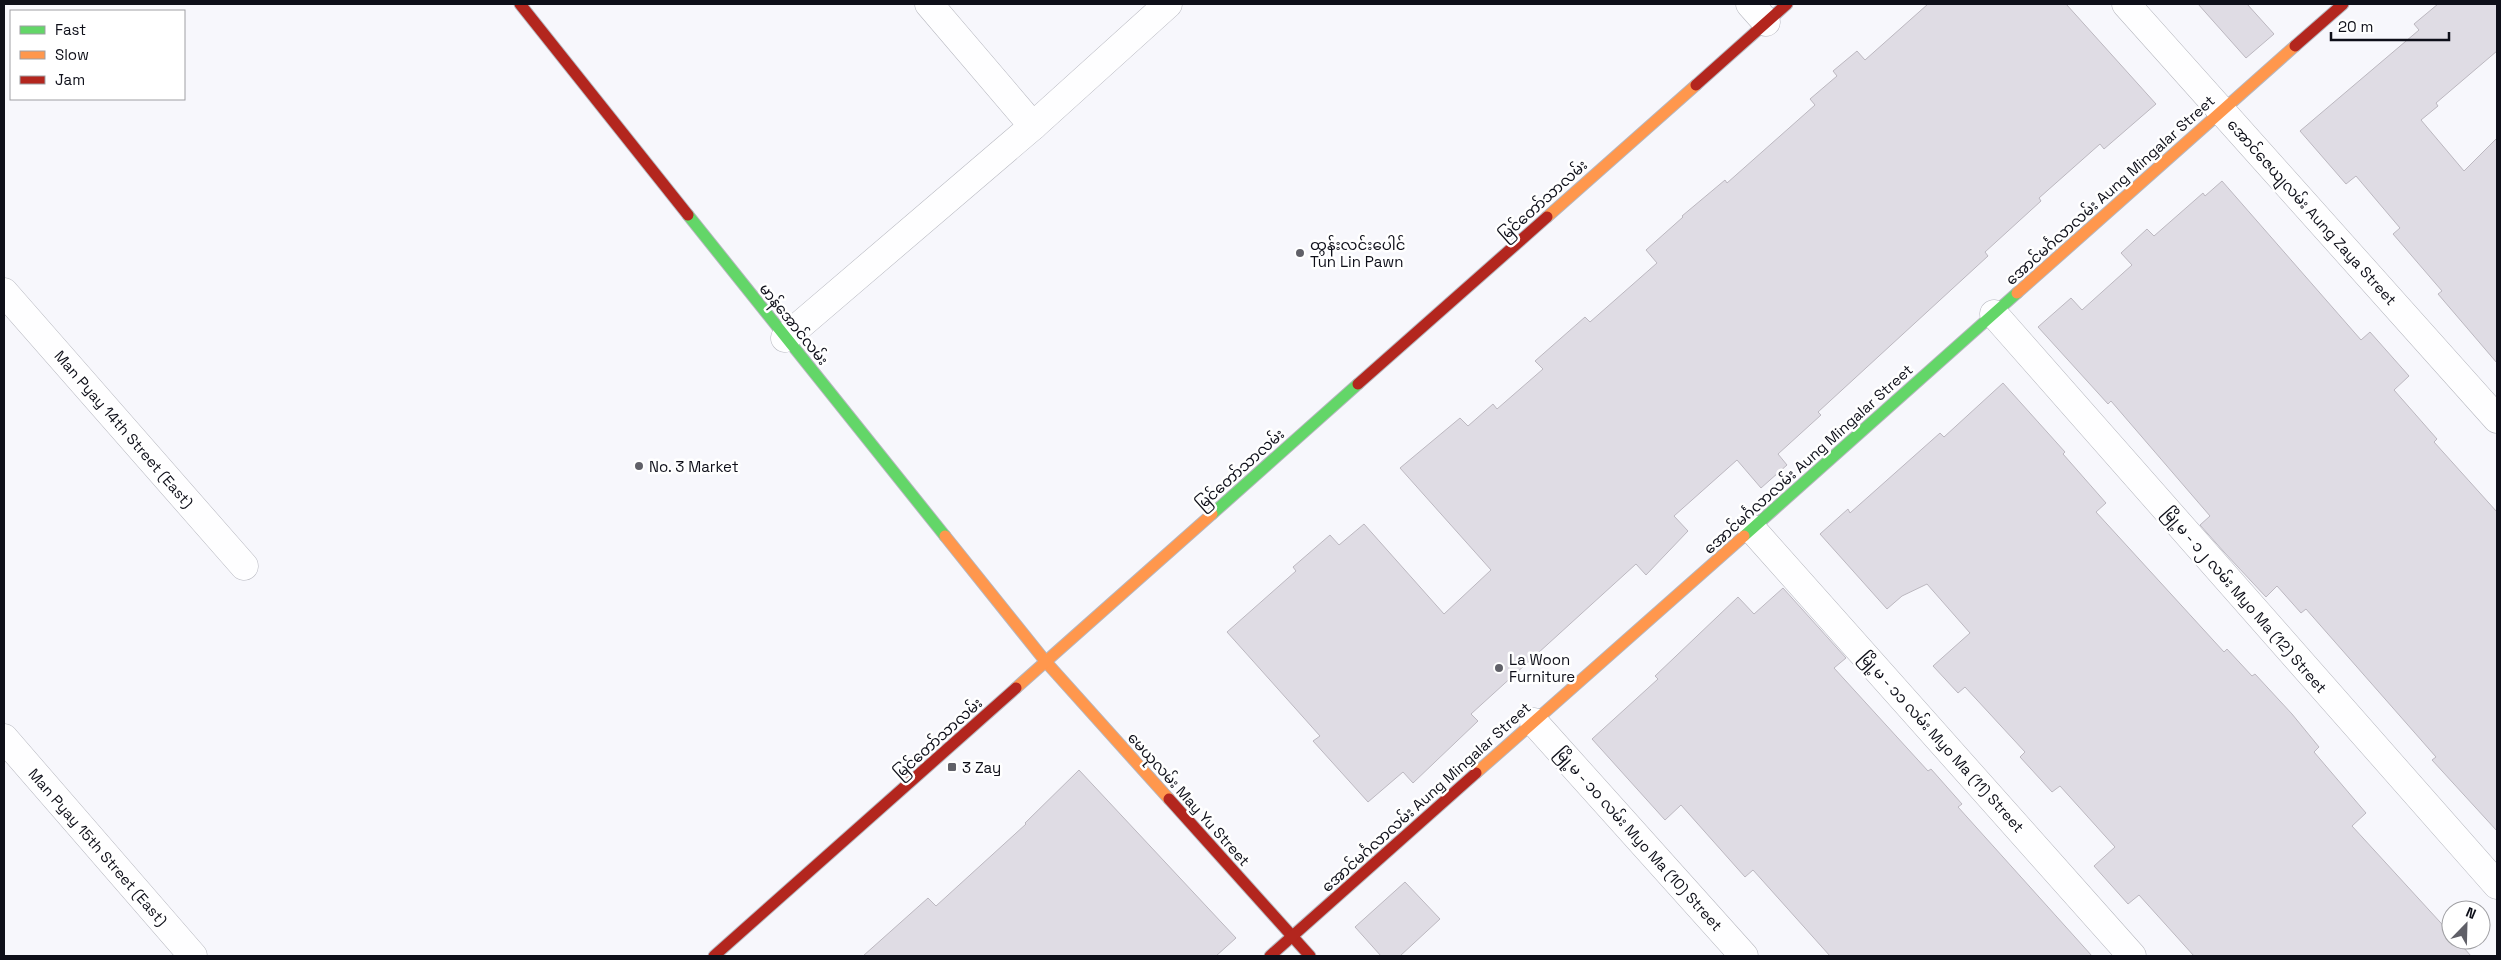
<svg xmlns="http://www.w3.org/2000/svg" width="2501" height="960" viewBox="0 0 2501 960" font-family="'Space Grotesk','Noto Sans Myanmar',sans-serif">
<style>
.building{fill:#dfdce4;stroke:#bcb8c0}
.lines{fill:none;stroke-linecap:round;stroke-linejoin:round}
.street-casing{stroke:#b6b7bf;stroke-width:29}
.fast-casing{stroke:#b6b7bf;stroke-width:13}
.slow-casing{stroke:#b6b7bf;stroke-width:13}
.jam-casing{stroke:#b6b7bf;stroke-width:13}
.street{stroke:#fefeff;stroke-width:28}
.fast{stroke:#63d668;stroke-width:11}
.slow{stroke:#ff974d;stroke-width:11}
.jam{stroke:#b3261e;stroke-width:11}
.poi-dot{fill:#606068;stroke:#fff;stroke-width:2}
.labels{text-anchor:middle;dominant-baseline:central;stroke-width:5;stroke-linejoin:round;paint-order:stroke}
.street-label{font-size:15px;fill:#0e0f19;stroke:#fff}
.poi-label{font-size:15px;fill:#0e0f19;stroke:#fff;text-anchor:start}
</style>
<rect width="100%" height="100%" fill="#f7f7fc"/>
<!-- building -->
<g class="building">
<path d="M1928 4H2066L2156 104 2104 149 2100 144 2039 198 2041 201 1985 252 1988 256 1818 412 1821 415 1778 454 1787 465 1761 488 1737 460 1674 516 1688 531 1646 575 1636 564 1471 714 1478 721 1413 783 1403 772 1368 802 1313 741 1320 736 1227 632 1296 571 1293 567 1330 535 1339 545 1364 524 1444 614 1491 570 1400 468 1460 418 1468 426 1493 404 1497 409 1543 369 1535 361 1585 317 1590 322 1657 263 1646 250 1683 217 1682 216 1725 180 1727 183 1815 105 1810 99 1837 76 1833 71 1857 51 1865 60Z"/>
<path d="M2198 4H2247L2274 34 2246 58Z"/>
<path d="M2438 4H2497V51L2436 103 2438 106 2421 120 2464 171 2497 138V363L2438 294 2442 291 2393 234 2400 228 2356 176 2346 184 2300 131 2419 30 2414 24Z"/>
<path d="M2222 181 2361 340 2370 332 2409 376 2394 390 2437 439 2434 442 2497 512V831L2432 760 2436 757 2306 609 2301 613 2277 586 2266 597 2224 552 2200 525 2210 516 2111 401 2108 404 2038 327 2071 298 2082 310 2132 265 2121 253 2147 229 2154 236 2203 193 2205 196Z"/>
<path d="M2003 383 2065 452 2063 454 2106 503 2096 512 2224 652 2227 649 2252 676 2255 674 2292 714 2319 747 2314 752 2366 813 2352 826 2451 934V940H2457L2471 956H2194L2139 895 2128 904 2094 866 2115 847 2060 786 2052 792 2020 757 2025 752 1965 687 1958 693 1933 666 1970 633 1927 584 1902 596 1887 609 1820 534 1848 509 1850 513 1940 433 1944 437Z"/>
<path d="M1783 588 1846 658 1834 668 1928 771 1931 769 1962 804 1958 807 2092 956H1830L1753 870 1745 877 1681 805 1665 820 1592 739 1658 679 1655 676 1738 597 1754 614Z"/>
<path d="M1079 770 1236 938 1216 956H863L928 898 936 906 1026 824 1025 823Z"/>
<path d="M1405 882 1440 919 1400 956H1381L1355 927Z"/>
</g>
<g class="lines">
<!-- street casing -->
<g class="street-casing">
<g id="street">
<path d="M929 4 1033 126"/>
<path d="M1750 4 1766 22"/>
<path d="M2126 4 2497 419"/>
<path d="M4 292 244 566"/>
<path d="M1994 314 2497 885"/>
<path d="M785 338 1033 126 1168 4"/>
<path d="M1752 529 2132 956"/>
<path d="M1534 722 1744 956"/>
<path d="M4 738 193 956"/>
</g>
</g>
<!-- fast casing -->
<g class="fast-casing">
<g id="fast">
<path d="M688 215 945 536"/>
<path d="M1212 514 1358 384"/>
<path d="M1744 536 2017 293"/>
</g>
</g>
<!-- slow casing -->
<g class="slow-casing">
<g id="slow">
<path d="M1547 217 1696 85"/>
<path d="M2017 293 2295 46"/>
<path d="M945 536 1046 662 1169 799"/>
<path d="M1016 688 1212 514"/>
<path d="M1476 773 1744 536"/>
</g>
</g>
<!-- jam casing -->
<g class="jam-casing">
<g id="jam">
<path d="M520 4 688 215"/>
<path d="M2295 46 2343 4"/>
<path d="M1696 85 1787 4"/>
<path d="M1358 384 1547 217"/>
<path d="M1169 799 1310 956"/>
<path d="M714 956 1016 688"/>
<path d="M1270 956 1476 773"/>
</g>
</g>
<!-- street -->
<use href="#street" class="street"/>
<!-- fast -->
<use href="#fast" class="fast"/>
<!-- slow -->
<use href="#slow" class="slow"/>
<!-- jam -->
<use href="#jam" class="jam"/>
</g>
<!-- markers -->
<g class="poi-dot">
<circle cx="1300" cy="253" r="5"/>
<circle cx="639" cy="466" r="5"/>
<circle cx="1499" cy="668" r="5"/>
<rect x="947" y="762" width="10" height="10" rx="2.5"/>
</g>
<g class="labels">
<!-- street labels -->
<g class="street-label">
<text transform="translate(2110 190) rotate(-42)">အောင်မင်္ဂလာလမ်း Aung Mingalar Street</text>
<text transform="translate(1543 200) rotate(-42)">မြင်တော်သာလမ်း</text>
<text transform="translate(2312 212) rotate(48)">အောင်ဇေယျလမ်း Aung Zaya Street</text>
<text transform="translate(794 324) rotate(51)">မာန်အောင်လမ်း</text>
<text transform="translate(124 429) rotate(49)">Man Pyay 14th Street (East)</text>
<text transform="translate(1808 459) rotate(-42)">အောင်မင်္ဂလာလမ်း Aung Mingalar Street</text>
<text transform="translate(1240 469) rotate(-42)">မြင်တော်သာလမ်း</text>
<text transform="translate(2245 600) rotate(49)">မြို့မ - ၁၂ လမ်း Myo Ma (12) Street</text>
<text transform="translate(938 738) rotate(-42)">မြင်တော်သာလမ်း</text>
<text transform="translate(1942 742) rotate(48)">မြို့မ - ၁၁ လမ်း Myo Ma (11) Street</text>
<text transform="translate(1426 797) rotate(-42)">အောင်မင်္ဂလာလမ်း Aung Mingalar Street</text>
<text transform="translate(1189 799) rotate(48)">မေယုလမ်း May Yu Street</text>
<text transform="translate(1639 839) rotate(48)">မြို့မ - ၁၀ လမ်း Myo Ma (10) Street</text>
<text transform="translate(98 847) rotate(49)">Man Pyay 15th Street (East)</text>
</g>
<!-- poi labels -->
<g class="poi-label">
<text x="1310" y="244">ထွန်းလင်းပေါင်<tspan x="1310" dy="17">Tun Lin Pawn</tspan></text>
<text x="649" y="466">No. 3 Market</text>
<text x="1509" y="659">La Woon<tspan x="1509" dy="17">Furniture</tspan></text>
<text x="962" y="767">3 Zay</text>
</g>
</g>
<!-- border -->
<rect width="2501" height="960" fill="none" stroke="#0e0f19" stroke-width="10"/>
<!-- legend -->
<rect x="10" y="10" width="175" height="90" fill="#ffffff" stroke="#9f9fa3"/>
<rect x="20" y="26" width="25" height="8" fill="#63d668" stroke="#9f9fa3"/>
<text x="55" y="35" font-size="15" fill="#0e0f19">Fast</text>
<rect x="20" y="51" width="25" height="8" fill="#ff974d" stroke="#9f9fa3"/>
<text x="55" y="60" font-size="15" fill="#0e0f19">Slow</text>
<rect x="20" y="76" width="25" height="8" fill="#b3261e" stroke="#9f9fa3"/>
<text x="55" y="85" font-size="15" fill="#0e0f19">Jam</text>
<!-- north arrow -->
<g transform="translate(2466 925) rotate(23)"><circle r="24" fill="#ffffff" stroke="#9f9fa3"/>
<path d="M0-4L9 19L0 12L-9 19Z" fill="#606068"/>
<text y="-8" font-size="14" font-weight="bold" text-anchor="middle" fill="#0e0f19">N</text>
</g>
<!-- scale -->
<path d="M2331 32v8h118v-8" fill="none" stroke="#0e0f19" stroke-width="2.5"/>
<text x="2338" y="32" font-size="15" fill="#0e0f19" stroke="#ffffff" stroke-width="4" paint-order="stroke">20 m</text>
</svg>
